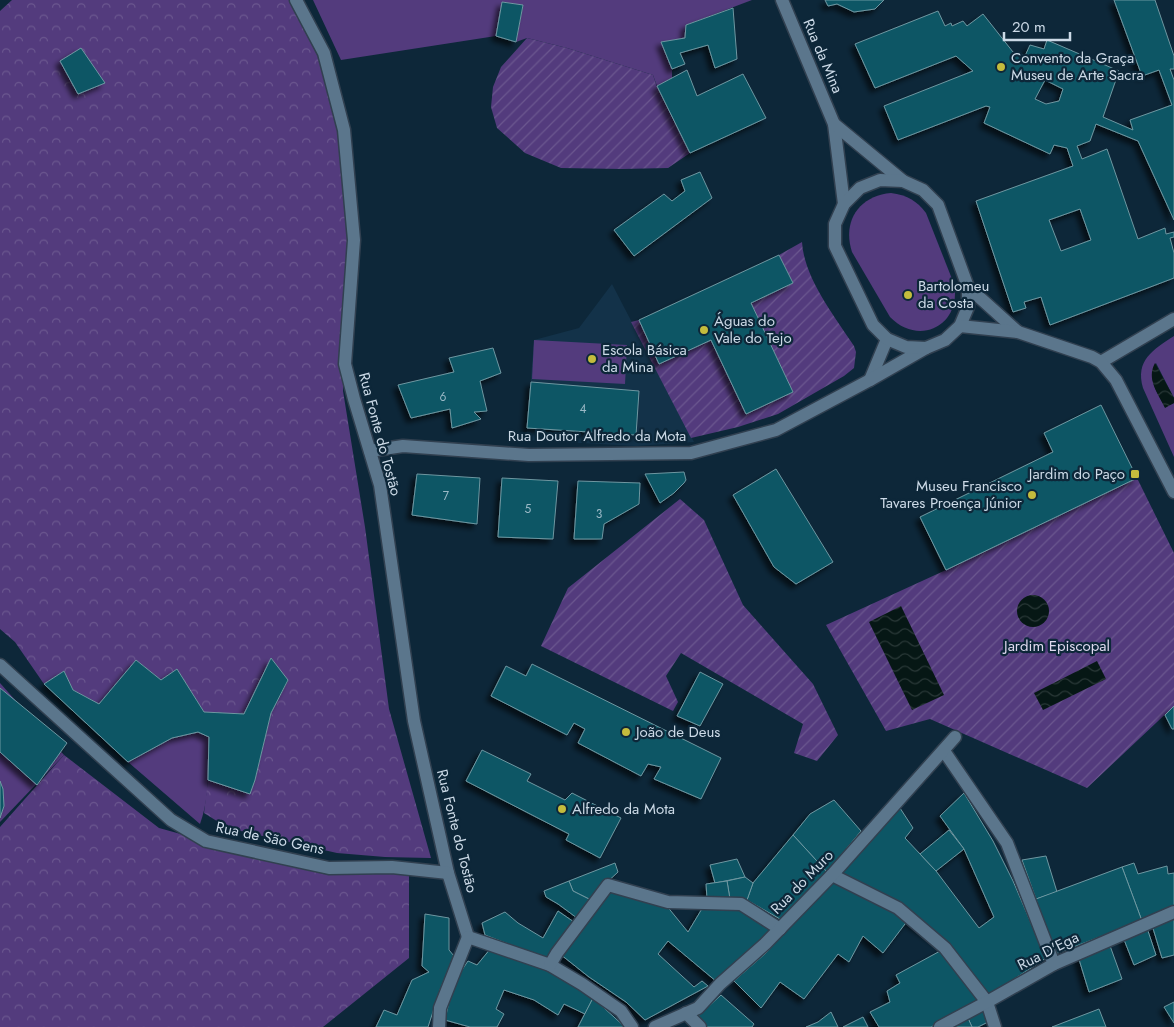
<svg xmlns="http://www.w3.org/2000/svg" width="1174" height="1027" viewBox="0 0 1174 1027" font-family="Jost,sans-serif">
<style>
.built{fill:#133249}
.green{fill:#533b7d}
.forest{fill:url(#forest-crowns)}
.garden{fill:url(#garden-furrows)}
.water{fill:url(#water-waves)}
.building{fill:#085665;stroke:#6f97a1;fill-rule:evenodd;filter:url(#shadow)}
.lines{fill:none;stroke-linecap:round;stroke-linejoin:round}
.street-casing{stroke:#314050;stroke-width:15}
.secondary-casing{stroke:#314050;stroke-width:15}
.street{stroke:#5b768c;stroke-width:12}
.secondary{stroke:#5b768c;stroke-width:12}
.poi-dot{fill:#c4bc3d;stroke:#0d2739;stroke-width:2}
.labels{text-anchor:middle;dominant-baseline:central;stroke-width:4.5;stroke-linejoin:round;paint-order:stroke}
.number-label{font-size:12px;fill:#9bb9c6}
.street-label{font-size:15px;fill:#ccdae7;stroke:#0d2739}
.poi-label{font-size:15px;fill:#ccdae7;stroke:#0d2739;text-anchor:start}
.park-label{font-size:15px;fill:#dfd9ef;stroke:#0d2739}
</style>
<defs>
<pattern id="forest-crowns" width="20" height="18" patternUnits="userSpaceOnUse" patternTransform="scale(1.25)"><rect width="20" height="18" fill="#533b7d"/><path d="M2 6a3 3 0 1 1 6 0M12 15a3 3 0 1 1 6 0" fill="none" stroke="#6b578f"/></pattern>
<pattern id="garden-furrows" width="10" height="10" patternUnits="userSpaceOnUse" patternTransform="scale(1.25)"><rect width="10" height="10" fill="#533b7d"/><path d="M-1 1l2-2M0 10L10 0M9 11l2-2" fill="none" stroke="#6b578f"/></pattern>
<pattern id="water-waves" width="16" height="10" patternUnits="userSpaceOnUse" patternTransform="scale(1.25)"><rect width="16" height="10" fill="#061715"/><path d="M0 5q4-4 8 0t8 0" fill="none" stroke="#293837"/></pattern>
<filter id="shadow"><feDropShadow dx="-4.5" dy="4.5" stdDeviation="2.5" flood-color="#0009"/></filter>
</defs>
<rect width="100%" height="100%" fill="#0d2739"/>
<!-- built -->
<path class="built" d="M612 284 694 442 636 446 526 440 534 340 579 328Z"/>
<!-- green -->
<g class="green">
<path d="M313 0H752L686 25 685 38 661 42 672 69V78L657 86 653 75 567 48 527 38 516 42 523 6 503 2 496 36 341 60Z"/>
<path d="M891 193C907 195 917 201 926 213L954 284C962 325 919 347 890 317L852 252C842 221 859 196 891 193Z"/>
<path d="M1174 336V398L1156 363C1146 378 1158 393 1165 407L1174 403V457L1143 388C1135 360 1153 350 1174 336Z"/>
<path d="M534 340 627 345 625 384 532 379Z"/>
<path d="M0 683 64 755 0 822Z"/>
<path d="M198 732 209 737C208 766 210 797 200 824L128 762 172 738Z"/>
</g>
<!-- forest -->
<g class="forest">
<path d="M12 0H296L324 53 344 130 354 240 343 391 365 527 389 709 431 858 385 857 337 853 228 828 204 813 208 780 250 793 255 780 271 713 288 681 271 658 244 714 204 712 177 669 161 680 136 660 99 704 73 690 64 671 44 684 15 642 0 629V11Z"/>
<path d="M64 755 159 828 260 856 409 873V958L323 1027H0V827Z"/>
</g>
<!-- garden -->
<g class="garden">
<path d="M527 38 567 48 653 75 657 87 690 153 668 168 622 169 561 168 525 153 497 128 491 107 493 87 501 67Z"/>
<path d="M802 242C804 278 835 317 854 346L856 352 854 368 844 376 778 414 738 427 691 438 631 322 639 320 659 364 711 340 746 414 793 392 751 303 793 283 779 255Z"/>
<path d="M1137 478 1174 553V706L1087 788 930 719 886 731 826 625 946 570Z"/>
<path d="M680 499 704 520 743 605 813 684 838 735 817 761 794 753 803 724 681 653 666 676 678 702 673 711 541 646 568 588Z"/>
</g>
<!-- water -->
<g class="water">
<path d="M1155 363 1174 398V403L1165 408C1158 393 1146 379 1155 363Z"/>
<circle cx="1033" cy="611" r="16"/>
<path d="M901 606 944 695 912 710 869 622Z"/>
<path d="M1097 661 1106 679 1043 710 1034 693Z"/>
</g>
<!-- building -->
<g class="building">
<path d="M825 0H884L875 9 854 12 837 4 828 6Z"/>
<path d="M1114 0H1155L1174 56V69H1170L1174 80V220L1138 141 1096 124 1090 141 1077 146 1082 159 1107 149 1138 239 1165 228 1166 234 1174 232V237L1170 238 1174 253V278L1050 325 1041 297 1024 302 1026 308 1013 312 976 201 1073 166 1067 148 1054 145 1050 154 984 123 990 107 986 106 898 140 884 106 973 71 956 56 875 88 855 44 938 11 945 26 951 23 952 26 963 21 967 26 983 14 1013 52 1025 56 1030 45 1044 49 1047 40 1119 71 1103 117 1133 130 1130 120 1172 105 1159 70 1142 76ZM1045 80 1063 89 1059 101 1046 104 1035 99ZM1080 209 1091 240 1061 251 1049 220Z"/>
<path d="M502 2 523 5 516 42 496 36Z"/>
<path d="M733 8 737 59 715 68 708 45 680 53 685 64 672 69 661 42 685 38 686 25Z"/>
<path d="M81 48 105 83 78 94 60 61Z"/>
<path d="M687 70 697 96 743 74 766 118 690 153 657 86Z"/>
<path d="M700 172 712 198 634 256 614 230 664 194 672 201 685 191 681 180Z"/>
<path d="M779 255 793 283 751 303 793 392 746 414 711 340 659 364 639 320Z"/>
<path d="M493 348 501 373 480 381 487 411 474 412 481 419 452 428 450 409 411 418 398 385 454 372 449 358Z"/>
<path d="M531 382 639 391 636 435 527 428Z"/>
<path d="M1101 405 1137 478 946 570 920 517 1053 452 1044 433Z"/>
<path d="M776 469 833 562 796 584 774 567 733 495Z"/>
<path d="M684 472 686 480 684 483 674 493 660 503 645 474Z"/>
<path d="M417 474 480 478 477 524 412 515Z"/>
<path d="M502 478 558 481 553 539 498 537Z"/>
<path d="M578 481 640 483 639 504 604 524 602 539H574Z"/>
<path d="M271 658 288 680 271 713 255 780 250 794 208 780 209 737 198 732 172 738 128 762 44 684 64 671 73 690 99 704 136 660 161 680 177 669 204 712 244 714Z"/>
<path d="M532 664 721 758 701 799 654 779 661 767 648 764 641 776 578 743 585 729 574 723 567 735 491 696 506 666 526 676Z"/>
<path d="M700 672 723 684 700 726 677 716Z"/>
<path d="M0 688 67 743 37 785 0 752Z"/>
<path d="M1174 706V729H1172L1165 715Z"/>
<path d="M482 750 531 774 527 781 565 800 572 793 621 818 600 858 566 840 569 834 466 781Z"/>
<path d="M0 781 3 789 4 806 0 818Z"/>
<path d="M964 793 993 841 1013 881 1046 958 990 995 946 945 839 875 898 805 913 828 905 838 936 871 979 928 994 917 964 849 940 816Z"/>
<path d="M834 800 861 831 827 872 793 835 810 814Z"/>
<path d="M949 830 964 849 936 871 920 854Z"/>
<path d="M793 835 827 872 780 919 747 900 753 883Z"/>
<path d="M1046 856 1057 892 1036 899 1022 860Z"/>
<path d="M737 859 745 877 715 883 710 865Z"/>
<path d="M615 863 618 872 589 899 573 891 569 881Z"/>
<path d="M1134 863 1138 874 1167 866 1168 874 1174 873V909L1142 921 1122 867Z"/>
<path d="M1122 867 1142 921 1055 954 1036 899Z"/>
<path d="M745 877 753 883 747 900 730 899 727 881Z"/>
<path d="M569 881 573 891 589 899 577 918 558 904 546 897 544 891Z"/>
<path d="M727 881 730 899 707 898 706 884Z"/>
<path d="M835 882 870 898 908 920 883 953 863 936 849 962 838 954 804 999 780 982 761 1008 734 981 766 953 784 933Z"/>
<path d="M608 890 666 905 688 932 703 907 736 906 775 928 717 982 668 941 658 954 694 987 702 981 708 986 645 1020 626 1002 589 977 560 954Z"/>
<path d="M558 911 574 922 547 959 485 935 482 923 505 912 518 923 543 938Z"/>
<path d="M425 914 449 918V950L454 956 440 990 428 1027H376L384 1010 397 1015 412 980 429 972 422 966Z"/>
<path d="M1174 918V955L1162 958 1152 925Z"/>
<path d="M1147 928 1156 955 1134 965 1123 937Z"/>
<path d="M1109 943 1122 979 1089 992 1078 956Z"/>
<path d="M491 948 534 964 560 977 593 998 585 1014 564 1004 558 1015 534 1000 504 990 496 1009 504 1014 497 1027H470L445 1020 452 988 458 976 468 961 477 965Z"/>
<path d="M942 950 979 1002 931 1027H879L870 1012 890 1002 887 991 900 983 896 975Z"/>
<path d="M721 995 754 1024 752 1027H706L697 1017Z"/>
<path d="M593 998 625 1027H578Z"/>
<path d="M1174 1002V1023L1164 1007Z"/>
<path d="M986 1006 990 1021 978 1027H972L967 1016Z"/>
<path d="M1099 1009 1106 1027H1052Z"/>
<path d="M831 1012 838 1027H806L818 1022Z"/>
<path d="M967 1016 972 1027H954L953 1025Z"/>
<path d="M863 1017 868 1027H843Z"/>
</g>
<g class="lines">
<!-- street casing -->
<g class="street-casing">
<g id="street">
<path d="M296 0 324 53 344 130 354 240 345 364 354 399 380 485 414 721 448 873 468 937"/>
<path d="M1101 362 1174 319"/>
<path d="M870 380 887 339"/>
<path d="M370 451 403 446 529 455 691 453 776 430 870 380 926 348"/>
<path d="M0 665 171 820 206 841 329 868 392 867 448 873"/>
<path d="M944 751 1007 843 1054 964"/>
<path d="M832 875 898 908 945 948 987 1002 995 1027"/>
<path d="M468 937 550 965 582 984 621 1011 632 1027"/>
<path d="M550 965 557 953 608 885 668 902 741 904 780 929"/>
<path d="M686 1013 700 1027"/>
<path d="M439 1027 440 1008 468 937"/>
<path d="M655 1027 698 1008 720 984 765 944 832 875 955 737"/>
<path d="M940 1027 987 1002 1054 964 1174 912"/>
</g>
</g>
<!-- secondary casing -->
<g class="secondary-casing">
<g id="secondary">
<path d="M782 0 834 124 844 204"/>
<path d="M834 124 903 181"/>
<path d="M880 180 903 181 923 190 938 205 968 287V307L960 326 945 340 926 348 906 347 887 339 873 325 835 246V224L844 204 860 188Z"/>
<path d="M968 287 1018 332"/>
<path d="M960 326 1018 332 1092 357 1101 362 1116 380 1174 492"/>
</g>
</g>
<!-- street -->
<use href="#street" class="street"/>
<!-- secondary -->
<use href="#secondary" class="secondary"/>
</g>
<!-- markers -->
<g class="poi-dot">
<circle cx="1001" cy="67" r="5"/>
<circle cx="908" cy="295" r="5"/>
<circle cx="704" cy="330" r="5"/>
<circle cx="592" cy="359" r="5"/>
<rect x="1130" y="469" width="10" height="10" rx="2.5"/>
<circle cx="1032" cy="495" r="5"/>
<circle cx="626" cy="732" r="5"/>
<circle cx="562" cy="809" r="5"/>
</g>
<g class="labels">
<!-- number labels -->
<g class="number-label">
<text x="443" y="397">6</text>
<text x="583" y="409">4</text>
<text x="446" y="496">7</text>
<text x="528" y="509">5</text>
<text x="599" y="514">3</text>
</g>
<!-- street labels -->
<g class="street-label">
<text transform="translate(823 56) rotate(67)">Rua da Mina</text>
<text transform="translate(380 434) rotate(75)">Rua Fonte do Tostão</text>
<text x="597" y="436">Rua Doutor Alfredo da Mota</text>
<text transform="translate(457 831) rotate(76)">Rua Fonte do Tostão</text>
<text transform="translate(270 838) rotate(12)">Rua de São Gens</text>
<text transform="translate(802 882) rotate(-46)">Rua do Muro</text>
<text transform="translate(1048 951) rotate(-27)">Rua D'Ega</text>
</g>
<!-- poi labels -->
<g class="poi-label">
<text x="1011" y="58">Convento da Graça<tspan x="1011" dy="17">Museu de Arte Sacra</tspan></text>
<text x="918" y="286">Bartolomeu<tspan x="918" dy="17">da Costa</tspan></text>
<text x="714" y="321">Águas do<tspan x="714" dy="17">Vale do Tejo</tspan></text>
<text x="602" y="350">Escola Básica<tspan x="602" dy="17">da Mina</tspan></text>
<text x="1125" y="474" text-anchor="end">Jardim do Paço</text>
<text x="1022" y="486" text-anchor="end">Museu Francisco<tspan x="1022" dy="17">Tavares Proença Júnior</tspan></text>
<text x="636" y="732">João de Deus</text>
<text x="572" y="809">Alfredo da Mota</text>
</g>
<!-- park labels -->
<g class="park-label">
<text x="1057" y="646">Jardim Episcopal</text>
</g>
</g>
<!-- scale -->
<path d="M1004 32v8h66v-8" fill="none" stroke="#ccdae7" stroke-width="2.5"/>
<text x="1012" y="32" font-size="15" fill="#ccdae7" stroke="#0d2739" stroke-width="4" paint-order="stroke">20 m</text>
</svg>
